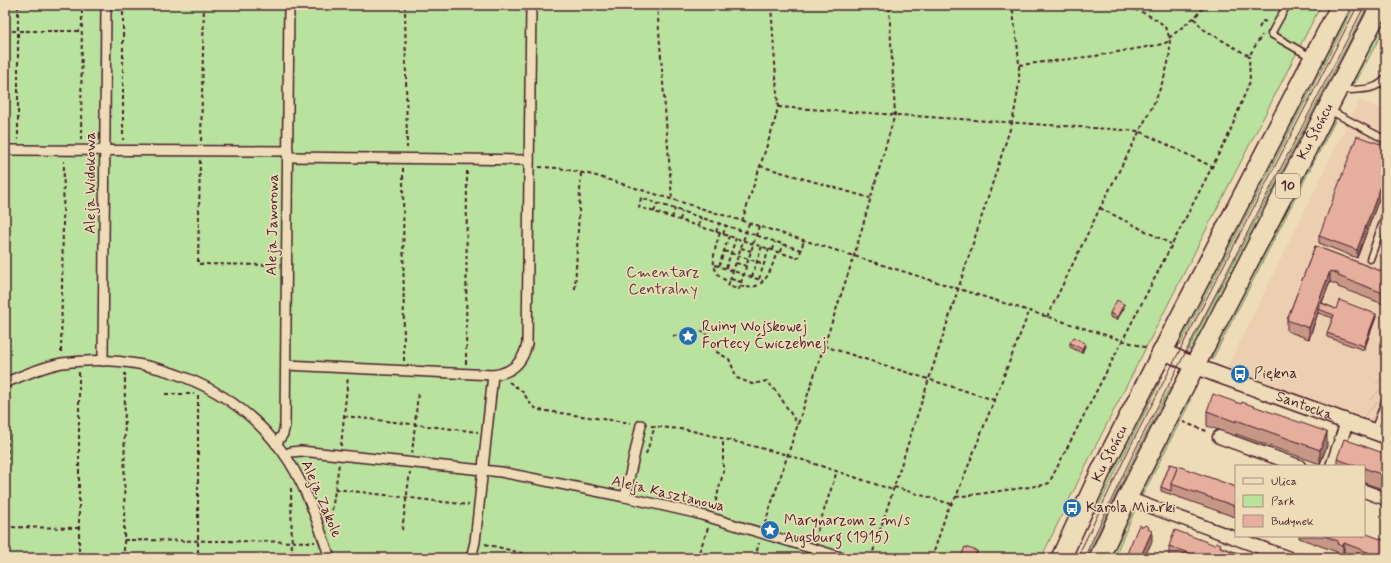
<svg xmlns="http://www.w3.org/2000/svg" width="1391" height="563" viewBox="0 0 1391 563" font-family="Mynerve,sans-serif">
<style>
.built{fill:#ecceb0}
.industrial{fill:url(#industrial-furrows)}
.grass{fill:url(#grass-dots);stroke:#828064}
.park{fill:#b9e29e;stroke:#828064}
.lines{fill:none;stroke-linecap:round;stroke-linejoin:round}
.service-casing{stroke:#4a1f2b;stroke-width:9}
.pedestrian-casing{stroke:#4a1f2b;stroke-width:12}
.minor-casing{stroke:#4a1f2b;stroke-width:15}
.tertiary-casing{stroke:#4a1f2b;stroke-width:18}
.primary-casing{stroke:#4a1f2b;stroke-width:22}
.path{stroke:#4a1f2b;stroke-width:2;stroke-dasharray:4 3;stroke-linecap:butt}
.service{stroke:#eedbb8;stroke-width:6}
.pedestrian{stroke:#eedbb8;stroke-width:9}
.minor{stroke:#eedbb8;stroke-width:12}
.tertiary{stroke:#eedbb8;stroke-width:15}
.primary{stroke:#eedbb8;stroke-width:19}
.tram{stroke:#4a1f2b;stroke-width:1}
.wall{fill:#c69687;stroke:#4a1f2b}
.shaded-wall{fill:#a17a6e;stroke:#4a1f2b}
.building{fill:#e6ae9d;stroke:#4a1f2b}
.labels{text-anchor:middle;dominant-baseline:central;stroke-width:3.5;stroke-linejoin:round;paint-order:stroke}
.shield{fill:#eedbb8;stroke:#7b5755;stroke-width:1}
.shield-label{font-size:14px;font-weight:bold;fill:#4a1f2b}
.street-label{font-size:15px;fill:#4a1f2b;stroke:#eedbb8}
.park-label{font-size:15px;fill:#5b3c3c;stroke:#eedbb8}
.poi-label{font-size:15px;fill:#4a1f2b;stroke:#eedbb8;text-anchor:start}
</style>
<defs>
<pattern id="industrial-furrows" width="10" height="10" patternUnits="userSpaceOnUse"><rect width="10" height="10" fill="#ecceb0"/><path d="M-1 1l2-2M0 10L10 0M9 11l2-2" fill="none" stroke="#ccb098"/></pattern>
<pattern id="grass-dots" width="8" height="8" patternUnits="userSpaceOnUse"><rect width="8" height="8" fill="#b9e29e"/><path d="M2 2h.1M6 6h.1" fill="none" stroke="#a1c188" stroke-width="1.8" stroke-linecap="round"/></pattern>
</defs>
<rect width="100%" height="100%" fill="#eedbb8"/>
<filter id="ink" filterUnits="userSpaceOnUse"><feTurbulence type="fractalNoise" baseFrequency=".025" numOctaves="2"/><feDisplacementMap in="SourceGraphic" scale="8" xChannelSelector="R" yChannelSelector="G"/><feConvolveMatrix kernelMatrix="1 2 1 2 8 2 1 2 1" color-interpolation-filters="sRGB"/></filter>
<g filter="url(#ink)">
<!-- built -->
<path class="built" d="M1359 101 1386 110V357L1363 418 1227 368Z"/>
<!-- industrial -->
<path class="industrial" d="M1386 357V426L1363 418Z"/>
<!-- grass -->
<g class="grass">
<path d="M1348 5H1355L1180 345 1178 340Z"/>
<path d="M1368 5H1375L1195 349 1188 350Z"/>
<path d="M1386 7V25L1356 82 1351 84Z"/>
<path d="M1331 119H1336L1212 360 1211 352Z"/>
<path d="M1155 379 1160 382 1095 513 1089 510Z"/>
<path d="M1170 387 1176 390 1094 558H1086L1127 471Z"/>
<path d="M1186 395 1190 397V402L1141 498 1140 487Z"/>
<path d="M1135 510 1114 558H1105L1131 511Z"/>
</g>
<!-- park -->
<path class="park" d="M5 5H1321L1090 457 1041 558H5Z"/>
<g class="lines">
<!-- service casing -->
<g class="service-casing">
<g id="service">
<path d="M1287 5 1271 34 1311 57"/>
<path d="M1340 91C1357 88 1374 93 1386 78"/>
<path d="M1329 110 1386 140"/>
<path d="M1370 259 1386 214"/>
<path d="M1374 431 1386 399"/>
</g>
</g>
<!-- pedestrian casing -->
<g class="pedestrian-casing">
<g id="pedestrian">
<path d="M5 150 288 151"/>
<path d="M288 157 529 160"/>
<path d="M103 361 106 5"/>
<path d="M286 365 493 375C512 373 523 362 527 344L531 5"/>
<path d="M5 383C23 375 42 367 62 363 145 351 231 383 282 451 305 482 317 521 330 558"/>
<path d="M276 444 283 434 285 425 289 5"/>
<path d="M285 455 291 452 301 451 501 472 625 497 695 513 844 558"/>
<path d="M625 497 641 425"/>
<path d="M471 558 475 542 493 375"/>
</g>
</g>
<!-- minor casing -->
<g class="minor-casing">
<g id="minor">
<path d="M1219 437 1299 466"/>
<path d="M1332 466 1347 422"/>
<path d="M1364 491 1386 499"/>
<path d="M1127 498 1289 558"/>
</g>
</g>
<!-- tertiary casing -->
<g class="tertiary-casing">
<g id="tertiary">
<path id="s1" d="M1163 351 1195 366 1216 374 1386 436"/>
</g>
</g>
<!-- primary casing -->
<g class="primary-casing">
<g id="primary">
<path id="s2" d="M1061 558 1101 471 1341 5"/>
<path id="s3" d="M1099 558 1127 498 1160 433 1381 5"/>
</g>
</g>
<!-- path -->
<g class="path">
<path d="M18 5V140"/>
<path d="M123 5V140"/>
<path d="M405 5 407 148"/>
<path d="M657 5 672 199"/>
<path d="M1194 18 1203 29 1249 56 1262 35"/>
<path d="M1259 28 1263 21 1267 22"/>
<path d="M5 31H82"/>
<path d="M1169 38 1196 16 1205 5"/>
<path d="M1019 65 1095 56 1163 44 1169 41"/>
<path d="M778 107 1139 131 1213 167"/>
<path d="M81 140 82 5"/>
<path d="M201 141 204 5"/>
<path d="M200 160 198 264 277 265"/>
<path d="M760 166 870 198"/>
<path d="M539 167 559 168 593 175 749 223 1147 348"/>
<path d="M403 168 404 361"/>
<path d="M1100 208 1171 244"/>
<path d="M654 212 657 204"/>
<path d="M672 218 675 209"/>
<path d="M680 220 682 212"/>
<path d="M742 221 774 124 778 107 771 5"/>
<path d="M749 223 728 286 739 289 759 226"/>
<path d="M698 226 701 218"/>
<path d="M716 232 719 224"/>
<path d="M720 233C714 251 706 274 730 282"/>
<path d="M723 234 726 226"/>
<path d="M741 248 751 251"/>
<path d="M773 250 775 242"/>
<path d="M801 250 641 198 639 207 797 258 799 257 804 240"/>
<path d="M724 251 764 264"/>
<path d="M781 252 783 244"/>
<path d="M736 263 746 266"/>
<path d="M715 265 763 281"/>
<path d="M719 266 729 236"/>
<path d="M726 268 736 238"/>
<path d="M752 277 762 246"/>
<path d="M731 279 741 282"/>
<path d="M759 279 769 249"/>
<path d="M740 286C765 293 771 270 777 251"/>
<path d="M575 289 581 172"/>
<path d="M1047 317 1100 208 1155 101C1163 82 1180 41 1162 24 1152 15 1136 10 1123 5"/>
<path d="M673 336 705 331 715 351 729 359 737 378 752 384 767 381 779 395 798 425"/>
<path d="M824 346 994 400"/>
<path d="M61 352 64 161"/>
<path d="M466 364 467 168"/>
<path d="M509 382 522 391 532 406 539 410 631 423"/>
<path d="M165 394H194"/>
<path d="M198 395V558"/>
<path d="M344 416 478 432"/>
<path d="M1183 422 1209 432"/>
<path d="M651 426 689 430 788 455 893 490"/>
<path d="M341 446 348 377"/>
<path d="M412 454 418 393"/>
<path d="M646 454 655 426"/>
<path d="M894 487 951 504"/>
<path d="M291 488 292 558"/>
<path d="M335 489 469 505"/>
<path d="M956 497 1044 485 1049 483 1229 134 1250 81 1249 56"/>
<path d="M714 508 723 473V439"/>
<path d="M765 523 854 256 895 114 889 5"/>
<path d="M330 524 339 464"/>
<path d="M5 527 79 528"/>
<path d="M402 530 410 472"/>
<path d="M815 538 837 471"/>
<path d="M124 540 315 542"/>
<path d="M485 544 542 558"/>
<path d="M1299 553 1312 558"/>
<path d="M7 558 8 393"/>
<path d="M79 558V371"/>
<path d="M124 558 125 373"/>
<path d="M697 558 708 528"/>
<path d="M755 558 759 543"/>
<path d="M871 558 1012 123C1015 108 1018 94 1019 80 1020 55 1015 30 1012 5"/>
<path d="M932 558 947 511 956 497 1029 312"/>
</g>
<!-- service -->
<use href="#service" class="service"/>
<!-- pedestrian -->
<use href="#pedestrian" class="pedestrian"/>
<!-- minor -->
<use href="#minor" class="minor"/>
<!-- tertiary -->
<use href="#tertiary" class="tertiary"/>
<!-- primary -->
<use href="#primary" class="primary"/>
<!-- tram -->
<g class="tram">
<path d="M1077 558 1131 445 1358 5"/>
<path d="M1084 558 1132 456 1365 5"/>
</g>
</g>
<!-- wall -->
<g class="wall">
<path d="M1386 146V180L1357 258 1319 243V236Z"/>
<path d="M1315 246 1386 273V305L1338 287V285L1330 282 1322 303 1336 309 1376 317 1364 350 1327 337V333L1333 318 1318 313 1309 339 1287 331V320Z"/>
<path d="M1124 308 1117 320 1110 317V313Z"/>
<path d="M1070 343 1085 346 1082 353 1070 347Z"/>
<path d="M1207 411 1327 446 1320 464 1236 434V436L1207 426Z"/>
<path d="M1386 454V490L1364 483V466H1337V459Z"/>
<path d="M1170 464 1236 487V515L1235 517 1161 491V487Z"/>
<path d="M1299 536H1364L1386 558H1354L1344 554 1343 557 1337 555V552L1299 538Z"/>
<path d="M1169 546 1221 547 1252 558H1171L1169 557Z"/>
</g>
<!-- shaded-wall -->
<g class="shaded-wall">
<path d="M1386 172V180L1357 258V250Z"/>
<path d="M1330 271V282L1319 310 1318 309V313L1309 339V328Z"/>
<path d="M1124 304V308L1117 320V317Z"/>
<path d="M1376 314V317L1364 350V346Z"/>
<path d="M1085 343V346L1082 353V349Z"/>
<path d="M1327 432V446L1320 464V450Z"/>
<path d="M1236 504V515L1235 517V506Z"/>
<path d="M1152 531V542L1144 558H1140Z"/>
<path d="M1344 543V554L1343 557V546Z"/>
<path d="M977 551V554L976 558H975Z"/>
<path d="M1386 551V558H1383Z"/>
</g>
<!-- building -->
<g class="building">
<path d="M1357 136 1386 146V172L1357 250 1319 236Z"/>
<path d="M1315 246 1386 273V294L1338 276 1339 274 1330 271 1309 328 1287 320Z"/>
<path d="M1117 300 1124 304 1117 317 1110 313Z"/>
<path d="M1339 300 1376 314 1364 346 1327 333 1334 315 1318 309 1321 303 1336 309Z"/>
<path d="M1074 337 1085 343 1082 349 1070 343Z"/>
<path d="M1213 394 1241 404 1242 402 1327 432 1320 450 1236 420V422L1207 411Z"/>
<path d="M1344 439 1386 454V476L1364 468V466H1357L1337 459Z"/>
<path d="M1170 464 1178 466 1171 484V491L1161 487Z"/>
<path d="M1178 466 1236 487V504L1235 506 1171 484Z"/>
<path d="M1139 525 1143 527 1145 525 1149 527 1148 529 1152 531 1140 558H1125Z"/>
<path d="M1175 530 1215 545 1216 542 1221 544 1220 547 1252 558H1202L1169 546Z"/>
<path d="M1364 533 1386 541V551L1383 558 1344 543 1343 546 1337 544 1338 541 1324 536H1364Z"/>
<path d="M965 547 977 551 975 558H950L951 554 959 556 962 554Z"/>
</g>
</g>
<!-- icons -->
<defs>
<g id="sight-disc" transform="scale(1)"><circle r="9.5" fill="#1f6fb2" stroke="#eedbb8"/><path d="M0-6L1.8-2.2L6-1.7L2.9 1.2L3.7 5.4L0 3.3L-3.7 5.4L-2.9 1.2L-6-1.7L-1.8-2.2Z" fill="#fff"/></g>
<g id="bus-disc" transform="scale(1)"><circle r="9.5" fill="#1f6fb2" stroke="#eedbb8"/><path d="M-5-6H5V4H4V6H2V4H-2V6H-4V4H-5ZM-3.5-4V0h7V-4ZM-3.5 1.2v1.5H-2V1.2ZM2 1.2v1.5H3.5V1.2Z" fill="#fff"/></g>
</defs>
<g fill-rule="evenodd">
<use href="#sight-disc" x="688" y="336"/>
<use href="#bus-disc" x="1240" y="374"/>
<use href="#bus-disc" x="1072" y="508"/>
<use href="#sight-disc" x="770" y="530"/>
</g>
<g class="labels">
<!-- shield labels -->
<rect class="shield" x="1276" y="174" width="24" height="24" rx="3"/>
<g class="shield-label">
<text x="1288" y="186">10</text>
</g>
<!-- street labels -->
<g class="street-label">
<text stroke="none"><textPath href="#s3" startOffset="478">Ku Słońcu</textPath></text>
<text transform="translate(91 183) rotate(-90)">Aleja Widokowa</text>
<text transform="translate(273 225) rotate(-89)">Aleja Jaworowa</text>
<text stroke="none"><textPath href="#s1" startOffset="152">Santocka</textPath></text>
<text stroke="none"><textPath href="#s2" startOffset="115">Ku Słońcu</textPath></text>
<text transform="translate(668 494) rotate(13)">Aleja Kasztanowa</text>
<text transform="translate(321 499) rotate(67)">Aleja Zakole</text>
</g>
<!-- park labels -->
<g class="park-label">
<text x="663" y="273">Cmentarz<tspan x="663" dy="17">Centralny</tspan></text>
</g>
<!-- poi labels -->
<g class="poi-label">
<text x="702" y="327">Ruiny Wojskowej<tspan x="702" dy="17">Fortecy Ćwiczebnej</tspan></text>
<text x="1254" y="374">Piękna</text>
<text x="1086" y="508">Karola Miarki</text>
<text x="784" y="521">Marynarzom z m/s<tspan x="784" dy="17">Augsburg (1915)</tspan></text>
</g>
</g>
<!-- margin -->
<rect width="1391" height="563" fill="none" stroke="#eedbb8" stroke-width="20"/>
<rect x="10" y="10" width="1371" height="543" fill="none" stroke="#4a1f2b" stroke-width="1.5" filter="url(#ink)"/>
<!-- legend -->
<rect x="1235" y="465" width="130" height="72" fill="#eedbb8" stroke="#ac9080"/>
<rect x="1243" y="478" width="20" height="6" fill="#eedbb8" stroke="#ac9080"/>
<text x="1271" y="485" font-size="12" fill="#4a1f2b">Ulica</text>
<rect x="1243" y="495" width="20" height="12" fill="#b9e29e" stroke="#ac9080"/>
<text x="1271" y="505" font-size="12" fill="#4a1f2b">Park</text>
<rect x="1243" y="515" width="20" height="12" fill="#e6ae9d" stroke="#ac9080"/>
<text x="1271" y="525" font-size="12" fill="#4a1f2b">Budynek</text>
</svg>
